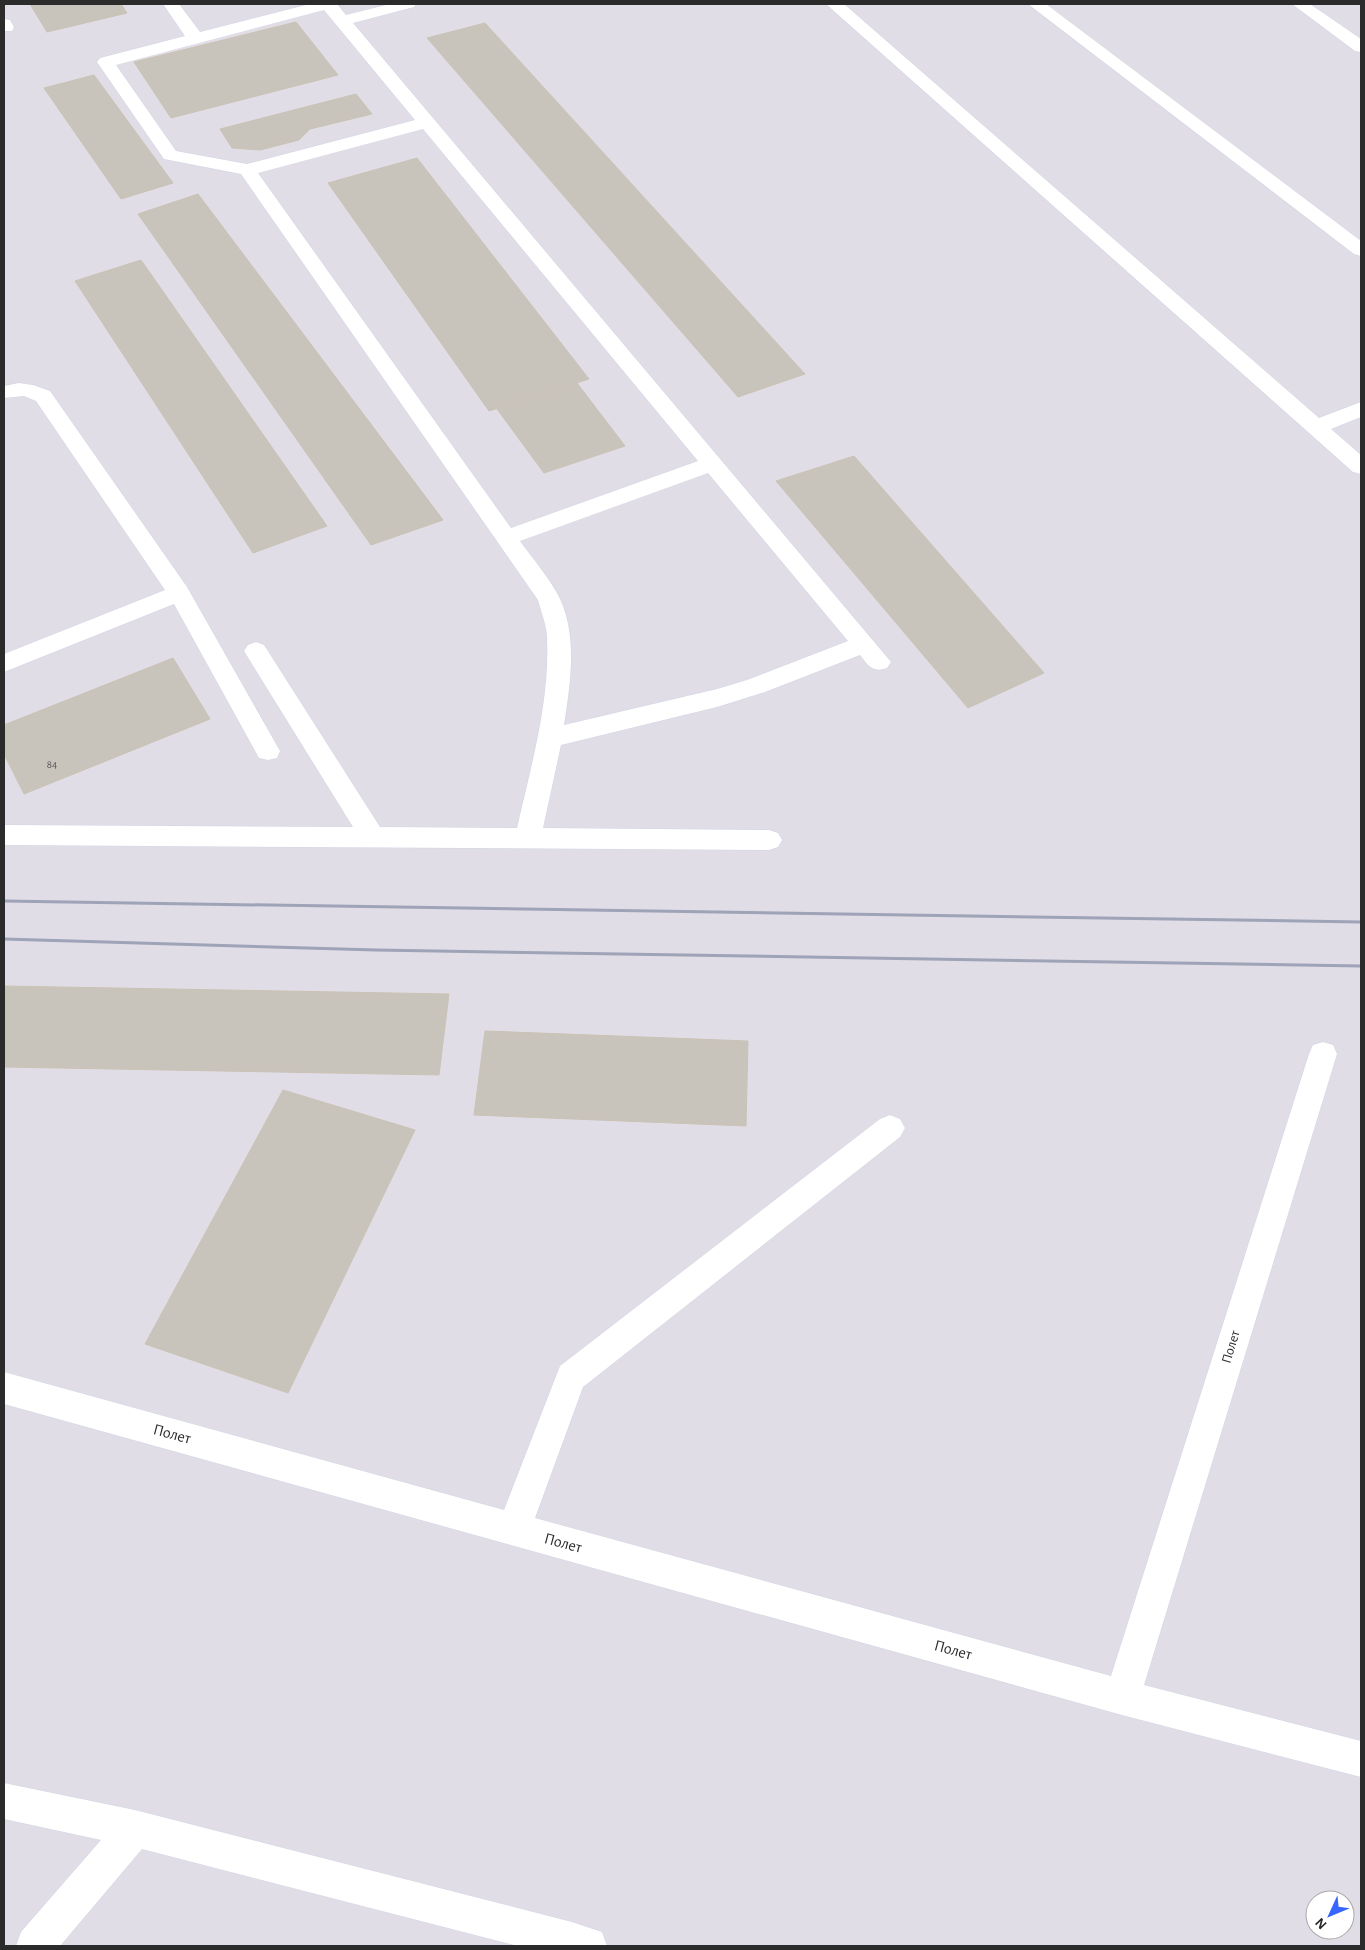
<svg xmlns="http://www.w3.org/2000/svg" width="1365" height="1950" viewBox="0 0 1365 1950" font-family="'Alegreya Sans',sans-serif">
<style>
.industrial{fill:#e0dde6;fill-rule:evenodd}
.building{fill:#c9c4bb;stroke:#cac2b5}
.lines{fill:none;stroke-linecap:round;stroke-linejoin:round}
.minor-casing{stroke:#d1d6e5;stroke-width:1}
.minor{fill:#fff;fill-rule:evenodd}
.rail{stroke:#9ea3b7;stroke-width:3}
.labels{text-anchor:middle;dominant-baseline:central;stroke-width:5;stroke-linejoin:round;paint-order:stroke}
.number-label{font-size:11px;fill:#52514f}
.street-label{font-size:14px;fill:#2b2b2b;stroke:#fff}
.near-street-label{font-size:16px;fill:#2b2b2b;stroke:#fff}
</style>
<rect width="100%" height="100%" fill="#eee6dc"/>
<!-- industrial -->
<path class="industrial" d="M4 4H1361V1946H4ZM1315 1900H1345V1930H1315Z"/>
<!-- building -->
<g class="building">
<path d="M30 4H121L127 13 47 32Z"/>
<path d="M296 22 338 75 171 118 134 62Z"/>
<path d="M485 23 805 374 738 397 427 38Z"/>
<path d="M94 75 173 183 121 199 44 88Z"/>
<path d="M356 94 372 114 310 129 299 140 260 150 232 148 220 129Z"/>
<path d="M417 158 589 379 489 411 328 183Z"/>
<path d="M198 194 443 520 371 545 138 214Z"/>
<path d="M141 260 327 526 253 553 75 281Z"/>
<path d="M577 383 625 446 544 473 497 409Z"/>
<path d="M854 456 1044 673 968 708 776 481Z"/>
<path d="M173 658 210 719 24 794 4 754V725Z"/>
<path d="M4 986 449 994 439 1075 4 1067Z"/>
<path d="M485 1031 748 1041 746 1126 474 1115Z"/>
<path d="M283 1090 415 1130 288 1393 145 1344Z"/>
</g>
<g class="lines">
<!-- minor casing -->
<g class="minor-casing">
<g id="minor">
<path d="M163 4H179L200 32 310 4H337L346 15 390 4H416L414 7 353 23 891 662 887 668C872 673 869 666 860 655L765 692 717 707 561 745 543 828 769 830 778 833 782 840 778 847 769 850 4 845V825L353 827 244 651 248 645 256 642 264 645 380 827 517 828C531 766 550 702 547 638 547 626 541 612 538 600L241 174 164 159 97 62 100 58 185 36ZM324 10 415 120 247 164 176 151 116 65ZM423 129 698 461 511 528 258 173ZM708 473 848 641 747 680 717 689 564 725C570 685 578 638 560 599 552 581 532 558 520 541Z"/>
<path d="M826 4H844L1319 418 1361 402V417L1331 429 1361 455V474L1353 472Z"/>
<path d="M1028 4H1046L1361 241V256L1354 254Z"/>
<path d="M1292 4H1310L1361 39V52L1355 51Z"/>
<path d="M4 19 10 20 14 27 12 31H4Z"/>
<path d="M19 383 33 385 50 391 187 587 280 751 277 758 268 760 259 758 174 604 4 672V654L165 590 36 401 24 396 4 398V386Z"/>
<path d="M1323 1042 1333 1045 1337 1054 1144 1685 1361 1741V1777L1122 1715 4 1404V1372L504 1510 560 1366 880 1119 890 1115 900 1119 905 1128 900 1137 583 1387 535 1518 1111 1676 1309 1054 1313 1045Z"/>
<path d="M4 1783 135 1810 572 1922 602 1932 607 1946H518L142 1849 60 1946H16L21 1932 101 1840 4 1819Z"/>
</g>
</g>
<!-- minor -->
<use href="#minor" class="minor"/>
<!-- rail -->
<g class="rail">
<path d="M4 901 1361 922"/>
<path d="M4 939 376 950 1361 966"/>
</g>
</g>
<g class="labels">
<!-- number labels -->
<g class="number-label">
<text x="52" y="764">84</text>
</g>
<!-- street labels -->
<g class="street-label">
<text transform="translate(1231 1347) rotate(-73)">Полет</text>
</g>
<!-- near-street labels -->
<g class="near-street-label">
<text transform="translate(172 1434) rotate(15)">Полет</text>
<text transform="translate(563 1543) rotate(15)">Полет</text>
<text transform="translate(953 1650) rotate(15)">Полет</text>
</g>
</g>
<!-- border -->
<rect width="1365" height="1950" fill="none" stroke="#2b2b2b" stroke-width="10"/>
<!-- north arrow -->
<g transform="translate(1330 1915) rotate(226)"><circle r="24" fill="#ffffff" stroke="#aaaaaa"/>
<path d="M0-4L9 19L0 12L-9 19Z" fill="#3864ff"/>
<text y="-8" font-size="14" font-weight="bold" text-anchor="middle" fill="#2b2b2b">N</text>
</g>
</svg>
